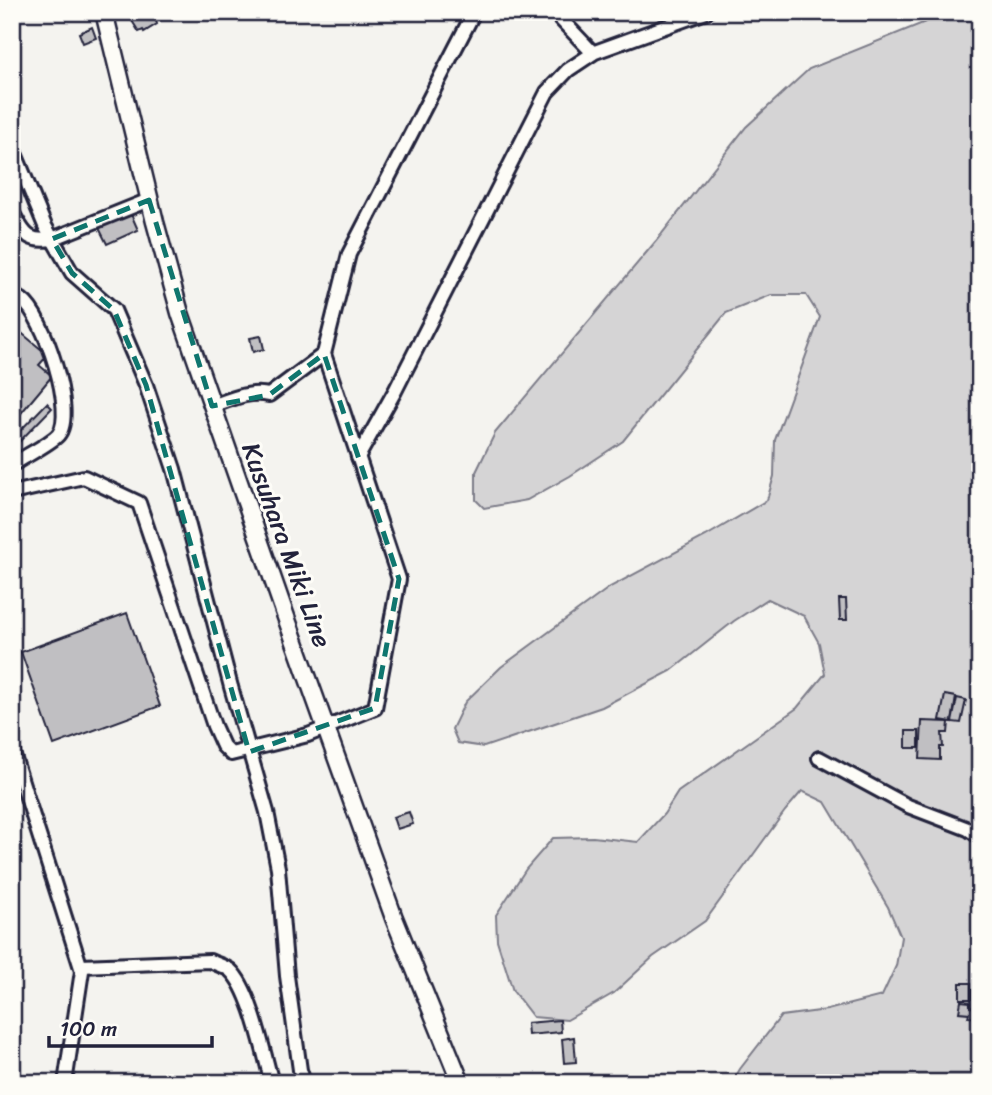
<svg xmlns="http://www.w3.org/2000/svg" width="992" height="1095" viewBox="0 0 992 1095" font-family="Sriracha,sans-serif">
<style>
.green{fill:#d5d4d5;stroke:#7c7b88;stroke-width:2}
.building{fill:#c0bfc2;stroke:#22223b;stroke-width:2}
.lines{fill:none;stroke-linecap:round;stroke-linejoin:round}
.street-casing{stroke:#22223b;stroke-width:18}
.secondary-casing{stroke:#22223b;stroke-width:21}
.street{stroke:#fdfcf7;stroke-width:12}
.secondary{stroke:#fdfcf7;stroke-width:16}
.marked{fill:none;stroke:#0f766e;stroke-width:5;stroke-dasharray:14 9;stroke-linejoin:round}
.labels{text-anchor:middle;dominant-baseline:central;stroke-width:6;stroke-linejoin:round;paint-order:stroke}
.street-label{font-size:26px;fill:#22223b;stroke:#fdfcf7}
</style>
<rect width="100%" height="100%" fill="#f4f3ef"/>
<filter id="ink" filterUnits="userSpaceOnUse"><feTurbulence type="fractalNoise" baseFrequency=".0143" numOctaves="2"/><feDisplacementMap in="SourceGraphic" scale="14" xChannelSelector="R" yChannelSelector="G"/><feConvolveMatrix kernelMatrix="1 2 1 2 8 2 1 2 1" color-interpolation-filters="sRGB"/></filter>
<g filter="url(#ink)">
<!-- green -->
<path class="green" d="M950 12H980V1083H732L740 1069 781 1016 827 1010 882 996 896 966 901 937 888 907 825 802 802 791 785 811 705 921 653 957 614 993 567 1020 533 1017 513 991 497 940 496 915 526 869 553 838 593 837 638 842 664 814 678 792 797 708 825 674 819 643 804 616 768 599 734 621 671 671 602 707 484 747 458 743 452 729 465 702 501 667 610 587 706 536 767 500 774 476 775 440 820 317 806 295H771L726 313 623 441 570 476 527 500 484 508 476 500V472L495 433 656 241 746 127 809 69Z"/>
<!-- building -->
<g class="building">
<path d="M131 12H162V13L159 15 161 18 156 21 157 24 144 32 143 30 139 32 129 16 132 14Z"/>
<path d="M92 27 96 38 83 43 79 33Z"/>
<path d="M131 214 138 230 107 244 99 228Z"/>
<path d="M12 325 48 355 39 365 52 376 12 424Z"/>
<path d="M261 336 264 349 253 352 250 338Z"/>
<path d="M47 403 52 408 18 443 13 438Z"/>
<path d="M839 599H846L847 620H840Z"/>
<path d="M127 613 160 706 54 745 21 652Z"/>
<path d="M945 695 956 697 952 722 940 720Z"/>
<path d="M957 698 966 700 961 723 952 722Z"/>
<path d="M922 721 949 722 948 733H942L943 747H940V760L920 759Z"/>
<rect x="906" y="731" width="13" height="17"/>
<path d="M409 812 413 824 397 829 393 817Z"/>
<rect x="960" y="983" width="11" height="16"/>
<path d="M961 1001 970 1002V1007L978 1008 977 1018 968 1017 969 1013 959 1012Z"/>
<path d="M560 1020 561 1032 528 1035 527 1023Z"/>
<path d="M574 1037 576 1062 564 1063 562 1039Z"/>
</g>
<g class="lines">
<!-- street casing -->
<g class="street-casing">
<g id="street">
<path d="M554 12 593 53"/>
<path d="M12 146 45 226 72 273 114 310 146 385 174 469 231 687 267 812 278 868 287 976 300 1070 304 1083"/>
<path d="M12 212C24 232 26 243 52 239L149 200"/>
<path d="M12 296C16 297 19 298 22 300 44 315 77 414 58 435 50 444 23 457 12 465"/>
<path d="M212 406C229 400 250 390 269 395L324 354"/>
<path d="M358 457 395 391 547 92 568 70 595 52 706 12"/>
<path d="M12 493 84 477 139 503 214 726 223 746 231 754 308 735 375 708 399 579 324 354 349 254 474 12"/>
<path d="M12 750 82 971 65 1083"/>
<path d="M819 758 908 806 968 829 980 837"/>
<path d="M81 966 210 961C216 964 224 966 230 970 251 989 264 1055 272 1083"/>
</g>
</g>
<!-- secondary casing -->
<g class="secondary-casing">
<path id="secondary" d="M104 12 155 222 180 313 286 617 394 918 461 1083"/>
</g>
<!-- street -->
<use href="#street" class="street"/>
<!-- secondary -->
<use href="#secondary" class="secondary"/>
</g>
</g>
<!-- marked area -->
<path class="marked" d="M149 200 212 406 269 395 324 354 399 579 375 708 249 752 146 385 114 310 72 273 52 239Z"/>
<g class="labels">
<!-- street labels -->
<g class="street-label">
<text transform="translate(287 545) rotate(70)">Kusuhara Miki Line</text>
</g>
</g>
<!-- margin -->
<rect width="992" height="1095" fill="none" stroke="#fdfcf7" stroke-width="42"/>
<rect x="21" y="21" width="950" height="1053" fill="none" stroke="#22223b" stroke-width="2.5" filter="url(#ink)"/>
<!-- scale -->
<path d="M49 1036v10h163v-10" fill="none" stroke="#22223b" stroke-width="3.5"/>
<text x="60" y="1036" font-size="21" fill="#22223b" stroke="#fdfcf7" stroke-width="5" paint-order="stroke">100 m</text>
</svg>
